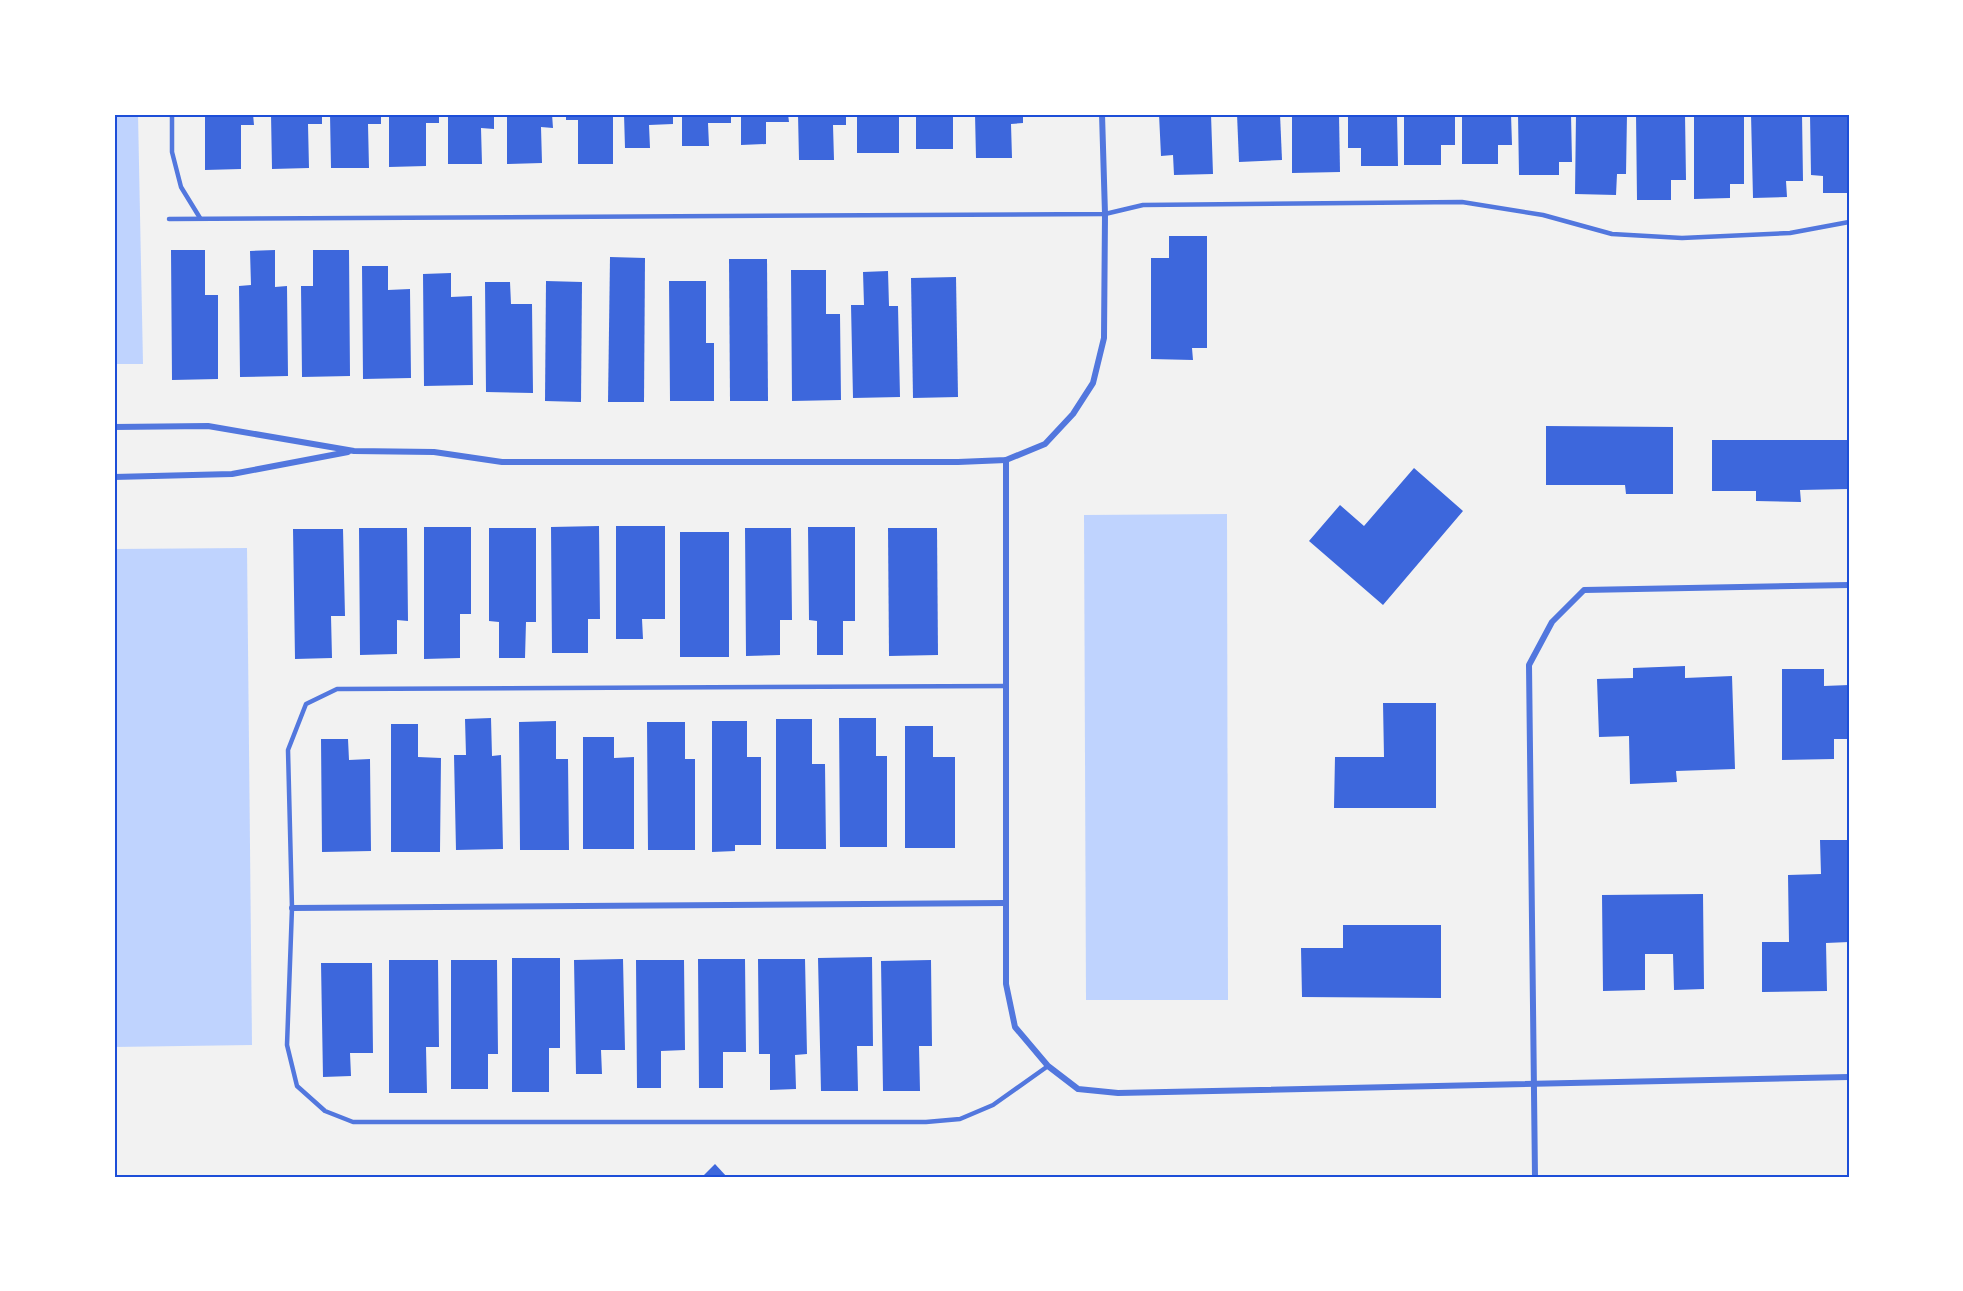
<svg xmlns="http://www.w3.org/2000/svg" width="1963" height="1291" viewBox="0 0 1963 1291" font-family="'Fira Sans',sans-serif">
<style>
.water{fill:#bfd3fe}
.building{fill:#3d67dc}
.lines{fill:none;stroke-linecap:round;stroke-linejoin:round}
.service{stroke:#5277de;stroke-width:4.5}
.minor{stroke:#5277de;stroke-width:6}
.neatline{fill:none;stroke:#1d4ed8;stroke-width:2}
</style>
<rect width="100%" height="100%" fill="#f2f2f2"/>
<!-- water -->
<g class="water">
<path d="M114 114H138L143 364H114Z"/>
<path d="M1227 514 1228 1000H1086L1084 515Z"/>
<path d="M247 548 252 1045 114 1047V549Z"/>
</g>
<!-- building -->
<g class="building">
<path d="M205 114H253L254 125H241V169L205 170Z"/>
<path d="M271 114H322V124H308L309 168 272 169Z"/>
<path d="M330 114H381V124H368L369 168H331Z"/>
<path d="M389 114H439V123H426V166L389 167Z"/>
<path d="M448 114H494V129L481 128 482 164H448Z"/>
<path d="M507 114H552L553 128 541 127 542 163 507 164Z"/>
<path d="M566 114H613V164H578V120H566Z"/>
<path d="M624 114H673V124L649 125 650 148H625Z"/>
<path d="M682 114H731V123H708L709 146H682Z"/>
<path d="M741 114H788L789 122H766V144L741 145Z"/>
<path d="M798 114H846V125H833L834 160H799Z"/>
<rect x="857" y="114" width="42" height="39"/>
<rect x="916" y="114" width="37" height="35"/>
<path d="M975 114H1023V123L1011 124 1012 158H976Z"/>
<path d="M1159 114H1211L1213 174 1174 175 1173 155 1161 156Z"/>
<path d="M1237 114H1280L1282 160 1239 162Z"/>
<path d="M1292 114H1339L1340 172 1292 173Z"/>
<path d="M1348 114H1397L1398 166H1361V148H1348Z"/>
<path d="M1404 114H1455V145H1441V165H1404Z"/>
<path d="M1462 114H1511L1512 145H1498V164H1462Z"/>
<path d="M1518 114H1571L1572 162H1559V175H1519Z"/>
<path d="M1576 114H1627L1626 174H1617L1616 195 1575 194Z"/>
<path d="M1636 114H1685L1686 180H1671V200H1637Z"/>
<path d="M1694 114H1744V184H1730V198L1694 199Z"/>
<path d="M1751 114H1802L1803 181H1786L1787 197 1753 198Z"/>
<path d="M1810 114H1849V193H1823V176L1811 175Z"/>
<path d="M1169 236H1207V348H1192L1193 360 1151 359V258H1169Z"/>
<path d="M171 250H205V295H218V379L172 380Z"/>
<path d="M275 250V287L287 286 288 376 240 377 239 286 251 285 250 251Z"/>
<path d="M313 250H349L350 376 302 377 301 286H313Z"/>
<path d="M610 257 645 258 644 402H608Z"/>
<path d="M729 259H767L768 401H730Z"/>
<path d="M362 266H388V290L410 289 411 378 363 379Z"/>
<path d="M791 270H826V314H840L841 400 792 401Z"/>
<path d="M888 271 889 306H898L900 397 853 398 851 305H864L863 272Z"/>
<path d="M451 273V297L472 296 473 385 424 386 423 274Z"/>
<path d="M956 277 958 397 913 398 911 278Z"/>
<path d="M546 281 582 282 581 402 545 401Z"/>
<path d="M669 281H706V343H714V401H670Z"/>
<path d="M485 282H510L511 304H532L533 393 486 392Z"/>
<path d="M1546 426 1673 427V494H1626L1625 485H1546Z"/>
<path d="M1712 440H1849V489L1800 490 1801 502 1756 501V491H1712Z"/>
<path d="M1414 468 1463 511 1383 605 1309 541 1340 505 1364 526Z"/>
<path d="M599 526 600 619H588V653H552L551 527Z"/>
<path d="M616 526H665V619H642L643 639H616Z"/>
<path d="M424 527H471V614H460V658L424 659Z"/>
<path d="M808 527H855V621H843V655H817V621L809 620Z"/>
<path d="M359 528H407L408 621 397 620V654L360 655Z"/>
<path d="M489 528H536V622H526L525 658H499V622L489 621Z"/>
<path d="M745 528H791L792 620H780V655L746 656Z"/>
<path d="M888 528H937L938 655 889 656Z"/>
<path d="M293 529H343L345 616H331L332 658 295 659Z"/>
<rect x="680" y="532" width="49" height="125"/>
<path d="M1685 666V678L1732 676 1735 769 1676 771 1677 782 1630 784 1629 736 1599 737 1597 679 1633 678V668Z"/>
<path d="M1782 669H1824V686L1849 685V739H1834V759L1782 760Z"/>
<path d="M1383 703H1436V808H1334L1335 757H1384Z"/>
<path d="M491 718 492 756 501 755 503 849 456 850 454 755H466L465 719Z"/>
<path d="M839 718H876V756H887V847H840Z"/>
<path d="M776 719H812V764H825L826 849H776Z"/>
<path d="M556 721V759H568L569 850H520L519 722Z"/>
<path d="M712 721H747V757H761V845H735V851L712 852Z"/>
<path d="M647 722H685V759H695V850H648Z"/>
<path d="M391 724H418V757L441 758 440 852H391Z"/>
<path d="M905 726H933V757H955V848H905Z"/>
<path d="M583 737H614V758L634 757V849H583Z"/>
<path d="M321 739H348L349 760 370 759 371 851 322 852Z"/>
<path d="M1820 840H1849V942L1826 943 1827 991 1762 992V942H1789L1788 875 1821 874Z"/>
<path d="M1703 894 1704 989 1674 990 1673 954H1645V990L1603 991 1602 895Z"/>
<path d="M1343 925H1441V998L1302 997 1301 948H1343Z"/>
<path d="M872 957 873 1046H857L858 1091H821L818 958Z"/>
<path d="M512 958H560V1048H549V1092H512Z"/>
<path d="M623 959 625 1050H601L602 1074H576L574 960Z"/>
<path d="M698 959H745L746 1052H723V1088H699Z"/>
<path d="M758 959H805L807 1054 795 1055 796 1089 770 1090V1054H759Z"/>
<path d="M389 960H438L439 1047H426L427 1093H389Z"/>
<path d="M451 960H497L498 1054H488V1089H451Z"/>
<path d="M636 960H684L685 1050 661 1051V1088H637Z"/>
<path d="M931 960 932 1046H919L920 1091H883L881 961Z"/>
<path d="M321 963H372L373 1053H350L351 1076 323 1077Z"/>
<path d="M715 1164 727 1177H702Z"/>
</g>
<g class="lines">
<!-- service -->
<g class="service">
<path d="M172 114V152L181 187 200 218"/>
<path d="M169 219 1105 214 1143 205 1462 202 1543 215 1612 234 1682 238 1790 233 1849 222"/>
<path d="M1006 686 337 689 306 704 288 750 292 908 287 1045 297 1086 325 1111 353 1122H926L960 1119 993 1105 1048 1066"/>
</g>
<!-- minor -->
<g class="minor">
<path d="M114 427 208 426 354 451 434 452 502 462H958L1006 460 1045 444 1073 414 1093 383 1104 338 1105 214 1102 114"/>
<path d="M1006 460V984L1015 1027 1048 1066 1078 1089 1118 1093 1849 1077"/>
<path d="M114 477 232 474 348 452"/>
<path d="M292 908 1005 903"/>
<path d="M1535 1177 1529 665 1552 622 1584 590 1849 585"/>
</g>
</g>
<!-- border -->
<rect width="1963" height="1291" fill="none" stroke="#ffffff" stroke-width="231"/>
<rect x="116" y="116" width="1732" height="1060" class="neatline"/>
</svg>
